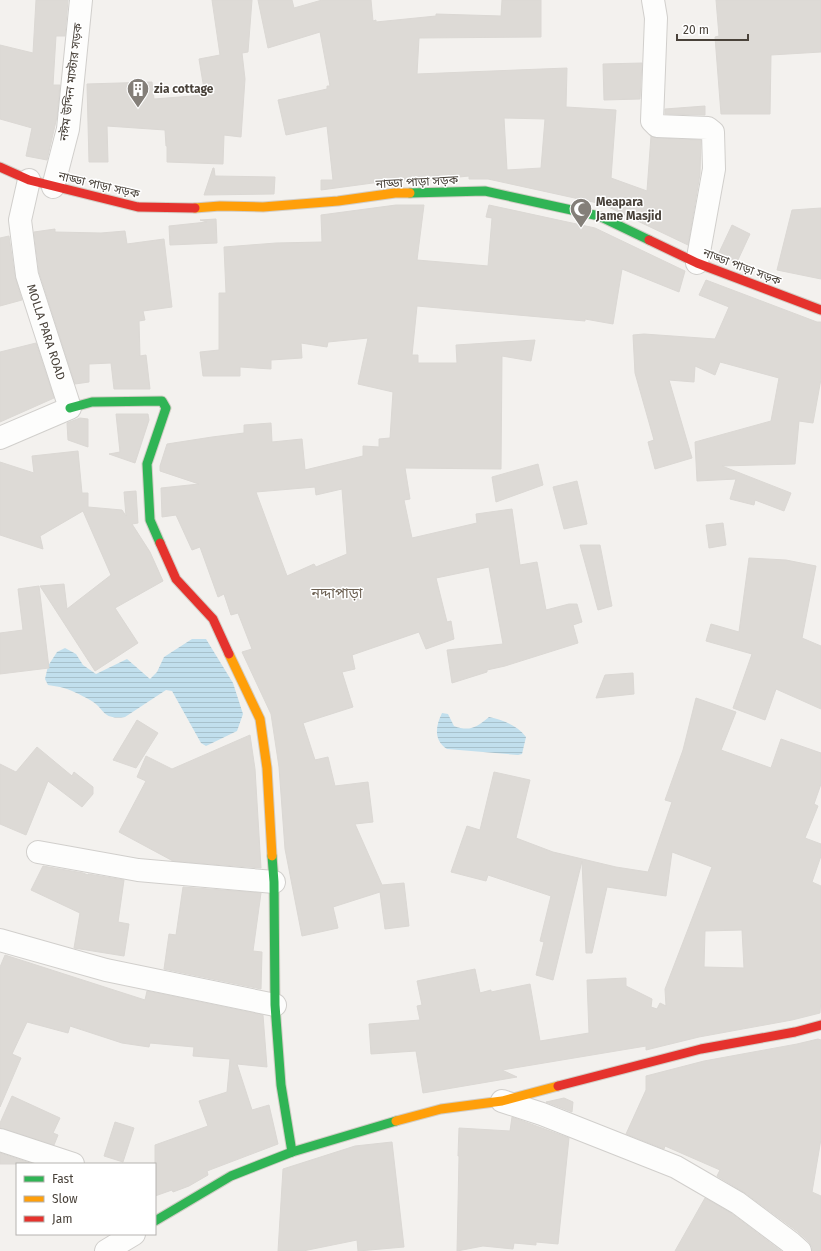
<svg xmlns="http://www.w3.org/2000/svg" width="821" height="1251" viewBox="0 0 821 1251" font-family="'Fira Sans','Noto Sans Bengali',sans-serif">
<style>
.water{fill:url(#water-rules)}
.building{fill:#dddad6;stroke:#dbd8d4;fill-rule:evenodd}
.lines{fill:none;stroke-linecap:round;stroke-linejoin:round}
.street-casing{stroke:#d1cfcc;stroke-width:24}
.fast-casing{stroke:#d2cdc5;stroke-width:11}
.slow-casing{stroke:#d2cdc5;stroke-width:11}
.jam-casing{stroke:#d2cdc5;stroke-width:11}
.street{stroke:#fdfdfc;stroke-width:22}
.fast{stroke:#30b455;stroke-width:9}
.slow{stroke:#ff9f0a;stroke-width:9}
.jam{stroke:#e5322d;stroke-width:9}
.labels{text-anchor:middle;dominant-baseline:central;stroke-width:3;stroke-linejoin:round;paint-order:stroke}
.street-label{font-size:12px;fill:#49423a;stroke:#fff}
.poi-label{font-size:12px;font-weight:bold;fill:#49423a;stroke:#fff;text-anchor:start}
.quarter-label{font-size:14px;fill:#6b5f51;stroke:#fff}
</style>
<defs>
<pattern id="water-rules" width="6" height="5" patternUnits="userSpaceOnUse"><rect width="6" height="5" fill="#c1dfed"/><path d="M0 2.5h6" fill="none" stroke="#a7c1cc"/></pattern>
</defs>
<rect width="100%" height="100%" fill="#f3f1ee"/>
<!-- water -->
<g class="water">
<path d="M192 639H206L233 683 243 714 237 731 206 746 201 743 172 691 166 690 125 717C101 720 106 709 90 700 81 695 70 689 60 687 56 686 52 686 48 685L45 679 48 666 57 652 65 648 76 654 83 665 96 674 127 659 150 679 157 672 164 657Z"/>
<path d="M442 713 448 714 454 726C470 732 477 727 489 717 503 720 517 725 526 737L522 754 518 755 447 749C434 741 435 727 442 713Z"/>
</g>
<!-- building -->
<g class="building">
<path d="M36 0H68L65 36H56L53 85H60L57 117 47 160 26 156 32 128 0 119V45L33 53Z"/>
<path d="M212 0H252L248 52 242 53 245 79 241 137 224 135 223 164 167 162V146H166L165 130 107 126 108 162H89L87 84 152 82 154 99 205 95 199 59 220 55Z"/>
<path d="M258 0H292L294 8 322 0H371L373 21 376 20V22L436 16V14L501 16 502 0H541V37L419 38 417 74 567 68 566 107 616 110 611 178 647 191 651 136 657 138 701 140 700 174 688 245 602 204 488 179H469V176L430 180H395L321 190V180H333L327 126 286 135 278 100 327 89V86H330L320 32 268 48ZM504 118 545 119 541 168 507 170Z"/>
<path d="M716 0H821V52L771 55 770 114H721L715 37 719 36Z"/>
<path d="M642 63 640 99 604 100 603 64Z"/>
<path d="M705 106V115L665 114V109Z"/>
<path d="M213 168H214L215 176 275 177 274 194 204 195Z"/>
<path d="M396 205H424L417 260 488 266 492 218 486 217 489 205 595 228 685 271 679 292 622 269 613 324 585 319V321L417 306 412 355H418V363H457L456 345 535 340 531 361 502 356 501 469 405 468 410 499 404 500 412 538 477 523 476 514 512 509 520 565 537 562 546 610 569 604H577L582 622 573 625 578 643 505 666 487 670V672L452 683 447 650 503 644 489 567 436 578 447 622 451 621 454 639 426 649 419 632 352 655 355 669 342 672 353 707 303 723 315 760 328 757 335 786 368 782 373 822 355 824 382 885 404 883 409 926 385 929 380 892 333 907 338 928 302 936 285 849 279 767 271 714 242 652 252 649 238 613 231 615 224 594 218 597 200 547 192 550 176 515 162 517 161 488 199 484 160 471V466L167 444 212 437 244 433V425L271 423 272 442 302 439 305 470 363 456V446L379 447V439L390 438 393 392 358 384 368 338 328 342 327 347 301 343 302 358 271 360V369L240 367V376H203L200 352 219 350V293H226L224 247 276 243 322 242 321 215ZM315 487 316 495 342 489 347 554 316 567 314 564 287 576 256 492Z"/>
<path d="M821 208V279L777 270 792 210Z"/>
<path d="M216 219 217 243 170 245 169 226 207 222 200 220Z"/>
<path d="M732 225 750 234 737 262 717 257Z"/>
<path d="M55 229V232L101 233 125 231 127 244 164 239 172 307 143 311 145 320 139 321 140 356 146 355 150 389H114L111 363 89 364V382L75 384 39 272 34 232Z"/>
<path d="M9 236 15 277 22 300 0 306V238Z"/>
<path d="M706 280 817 322H821V379L813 423 799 421 795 464 722 466 791 493 784 511 755 500 754 505 730 499 736 479 697 481 695 442 771 421 779 378 720 362 715 375 695 366 694 382 669 380 692 458 655 469 648 442 654 440 635 373 633 335 644 334 715 339 729 307 699 295Z"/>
<path d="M36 343 54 398 0 422V352Z"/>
<path d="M116 414H148L149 420 135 463 109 454 120 452Z"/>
<path d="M80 418 88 419V447L68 440 67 423Z"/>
<path d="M78 451 82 493H88V507L122 510 126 516 124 492 136 491 138 523 132 524 150 552 163 581 115 608 138 643 95 671 40 586 64 584 67 609 111 575 83 511 40 536 43 549 0 535V462L34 473 32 456Z"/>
<path d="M538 464 543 485 496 502 492 477Z"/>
<path d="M577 481 587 524 564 529 553 487Z"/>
<path d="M723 523 726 545 709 548 706 525Z"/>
<path d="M580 545H600L612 606 598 610Z"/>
<path d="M749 558 786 560 816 566 802 638 821 646V709L776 689 765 720 733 708 752 654 706 641 711 624 739 632Z"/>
<path d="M39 586 49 668 0 674V633L23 630 18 589Z"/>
<path d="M633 673 634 694 596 698 605 675Z"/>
<path d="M696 698 736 712 721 750 771 768 781 739 821 753V784L814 804 818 806 805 838 821 844V856L812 882 821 886V999L820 1013 792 1020 699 1037 646 1050V1046L502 1070 517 1077 423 1093 416 1051 371 1054 369 1024 420 1020 417 1006 422 1005 417 981 475 969 480 993 491 990V992L530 984 540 1041 589 1033 587 980 626 978V986L652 999 651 1007 657 1009 660 1003 666 1006 665 989 712 867 672 852 666 896 607 887 592 953H586L582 861 553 980 536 975 544 942 540 941 551 896 488 875 486 881 451 872 467 826 480 830 494 772 530 780 516 838 553 852 616 867 648 872 672 802 665 800 683 750ZM742 930 744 968 704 967 705 931Z"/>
<path d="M137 720 158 733 136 768 113 760Z"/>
<path d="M250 735 255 769 261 868 173 861 119 832 146 781 137 777 146 756 172 769Z"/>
<path d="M37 747 72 776 74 772 93 787V794L82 807 48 781 26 835 0 824V764L16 772Z"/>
<path d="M43 866 83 873 88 875V874L124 880 118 922 129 924 124 956 74 948 80 913 31 890Z"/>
<path d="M183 887 261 893 253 951 262 952 261 989 164 969 169 934 176 935Z"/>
<path d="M5 955 145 1000 147 991 263 1015 267 1067 237 1064 252 1110 269 1105 278 1144 207 1171 208 1175 189 1186 173 1192 172 1190 155 1196V1145L208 1126 199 1101 227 1092 230 1059 193 1056 194 1047 150 1043 149 1047 122 1043 70 1026 68 1033 27 1022 12 1054 21 1058 0 1107V967Z"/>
<path d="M818 1039 821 1040V1139L812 1192 821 1196V1251H812V1247L809 1242 798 1232 745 1193 717 1176 720 1170 665 1146 664 1149 626 1134 646 1090V1076L704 1061 797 1044Z"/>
<path d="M12 1096 60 1118 53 1133 58 1135 54 1145 0 1128V1123Z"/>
<path d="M564 1098 573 1102 572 1112 546 1102Z"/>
<path d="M512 1117 569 1138 558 1244 536 1242V1245L514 1243 513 1249 483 1246 457 1251 459 1156H458L459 1128 510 1131Z"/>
<path d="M115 1122 134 1128 123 1162 104 1156Z"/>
<path d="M392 1142 404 1247 358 1251 357 1240 303 1251H278L283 1169 355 1146Z"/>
<path d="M0 1153 33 1164H0Z"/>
<path d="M705 1198 731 1213 781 1251H675Z"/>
</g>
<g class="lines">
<!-- street casing -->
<g class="street-casing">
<g id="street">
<path d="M653 0 656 18 652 121 657 126 708 128 713 132 714 169 697 263"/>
<path d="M53 187 68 129 81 0"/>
<path d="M0 438 70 408 27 275 20 220 29 180"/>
<path d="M38 852 138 870 274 882"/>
<path d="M0 940 106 970 275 1005"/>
<path d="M502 1101 542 1114 676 1167 738 1203 790 1242 800 1251"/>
<path d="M0 1140 73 1164"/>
<path d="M106 1251 134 1234"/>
</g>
</g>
<!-- fast casing -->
<g class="fast-casing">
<g id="fast">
<path d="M410 193 485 191 599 216 649 240"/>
<path d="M70 408 92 402 162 401 166 408 147 464 150 520 160 543"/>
<path d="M272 856 274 882 275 1005 281 1085 292 1152"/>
<path d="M155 1221 231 1176 292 1152 396 1121"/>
</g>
</g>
<!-- slow casing -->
<g class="slow-casing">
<g id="slow">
<path d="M195 208 220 206 263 207 338 201 395 193H410"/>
<path d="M229 654 260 719 267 768 272 856"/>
<path d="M396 1121 441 1109 502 1101 558 1086"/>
</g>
</g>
<!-- jam casing -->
<g class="jam-casing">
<g id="jam">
<path d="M0 167 29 180 138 207 195 208"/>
<path d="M649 240 697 263 821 310"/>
<path d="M160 543 176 579 213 619 229 654"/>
<path d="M558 1086 701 1049 795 1032 821 1025"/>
</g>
</g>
<!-- street -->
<use href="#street" class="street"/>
<!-- fast -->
<use href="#fast" class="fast"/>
<!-- slow -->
<use href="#slow" class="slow"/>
<!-- jam -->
<use href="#jam" class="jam"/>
</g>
<!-- icons -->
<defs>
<g id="building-pin" transform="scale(1.15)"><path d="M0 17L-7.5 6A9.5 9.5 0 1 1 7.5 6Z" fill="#847f79" stroke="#fff"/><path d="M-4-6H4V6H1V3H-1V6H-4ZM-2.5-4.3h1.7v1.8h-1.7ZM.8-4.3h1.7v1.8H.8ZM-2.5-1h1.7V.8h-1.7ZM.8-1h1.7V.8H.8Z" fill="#fff"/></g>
<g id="mosque-pin" transform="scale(1.15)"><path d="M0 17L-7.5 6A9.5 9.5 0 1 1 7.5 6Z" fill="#847f79" stroke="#fff"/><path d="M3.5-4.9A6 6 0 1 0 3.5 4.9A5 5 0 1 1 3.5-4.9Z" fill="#fff"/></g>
</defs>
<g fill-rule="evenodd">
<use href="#building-pin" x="138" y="89"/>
<use href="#mosque-pin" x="581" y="209"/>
</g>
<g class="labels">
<!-- street labels -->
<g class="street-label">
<text transform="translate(71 82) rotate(-83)">নঈম উদ্দিন মাস্টার সড়ক</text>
<text transform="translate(417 182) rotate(-3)">নাড্ডা পাড়া সড়ক</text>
<text transform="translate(99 185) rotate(13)">নাড্ডা পাড়া সড়ক</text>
<text transform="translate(742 267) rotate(21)">নাড্ডা পাড়া সড়ক</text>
<text transform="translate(46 332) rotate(72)">MOLLA PARA ROAD</text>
</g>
<!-- poi labels -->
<g class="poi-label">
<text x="154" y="89">zia cottage</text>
<text x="596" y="202">Meapara<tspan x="596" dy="14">Jame Masjid</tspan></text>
</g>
<!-- quarter labels -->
<g class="quarter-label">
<text x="337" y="593">নদ্দাপাড়া</text>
</g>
</g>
<!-- legend -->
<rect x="16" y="1163" width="140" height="72" fill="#ffffff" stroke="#b6b3b0"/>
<rect x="24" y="1176" width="20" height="6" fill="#30b455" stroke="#b6b3b0"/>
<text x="52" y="1183" font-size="12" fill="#49423a">Fast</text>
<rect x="24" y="1196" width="20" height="6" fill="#ff9f0a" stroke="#b6b3b0"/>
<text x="52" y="1203" font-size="12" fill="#49423a">Slow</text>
<rect x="24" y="1216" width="20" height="6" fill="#e5322d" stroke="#b6b3b0"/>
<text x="52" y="1223" font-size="12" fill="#49423a">Jam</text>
<!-- scale -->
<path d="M677 34v6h71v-6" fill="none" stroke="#49423a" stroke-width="2"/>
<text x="683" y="34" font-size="12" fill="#49423a" stroke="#ffffff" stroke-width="3" paint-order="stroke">20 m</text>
</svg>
